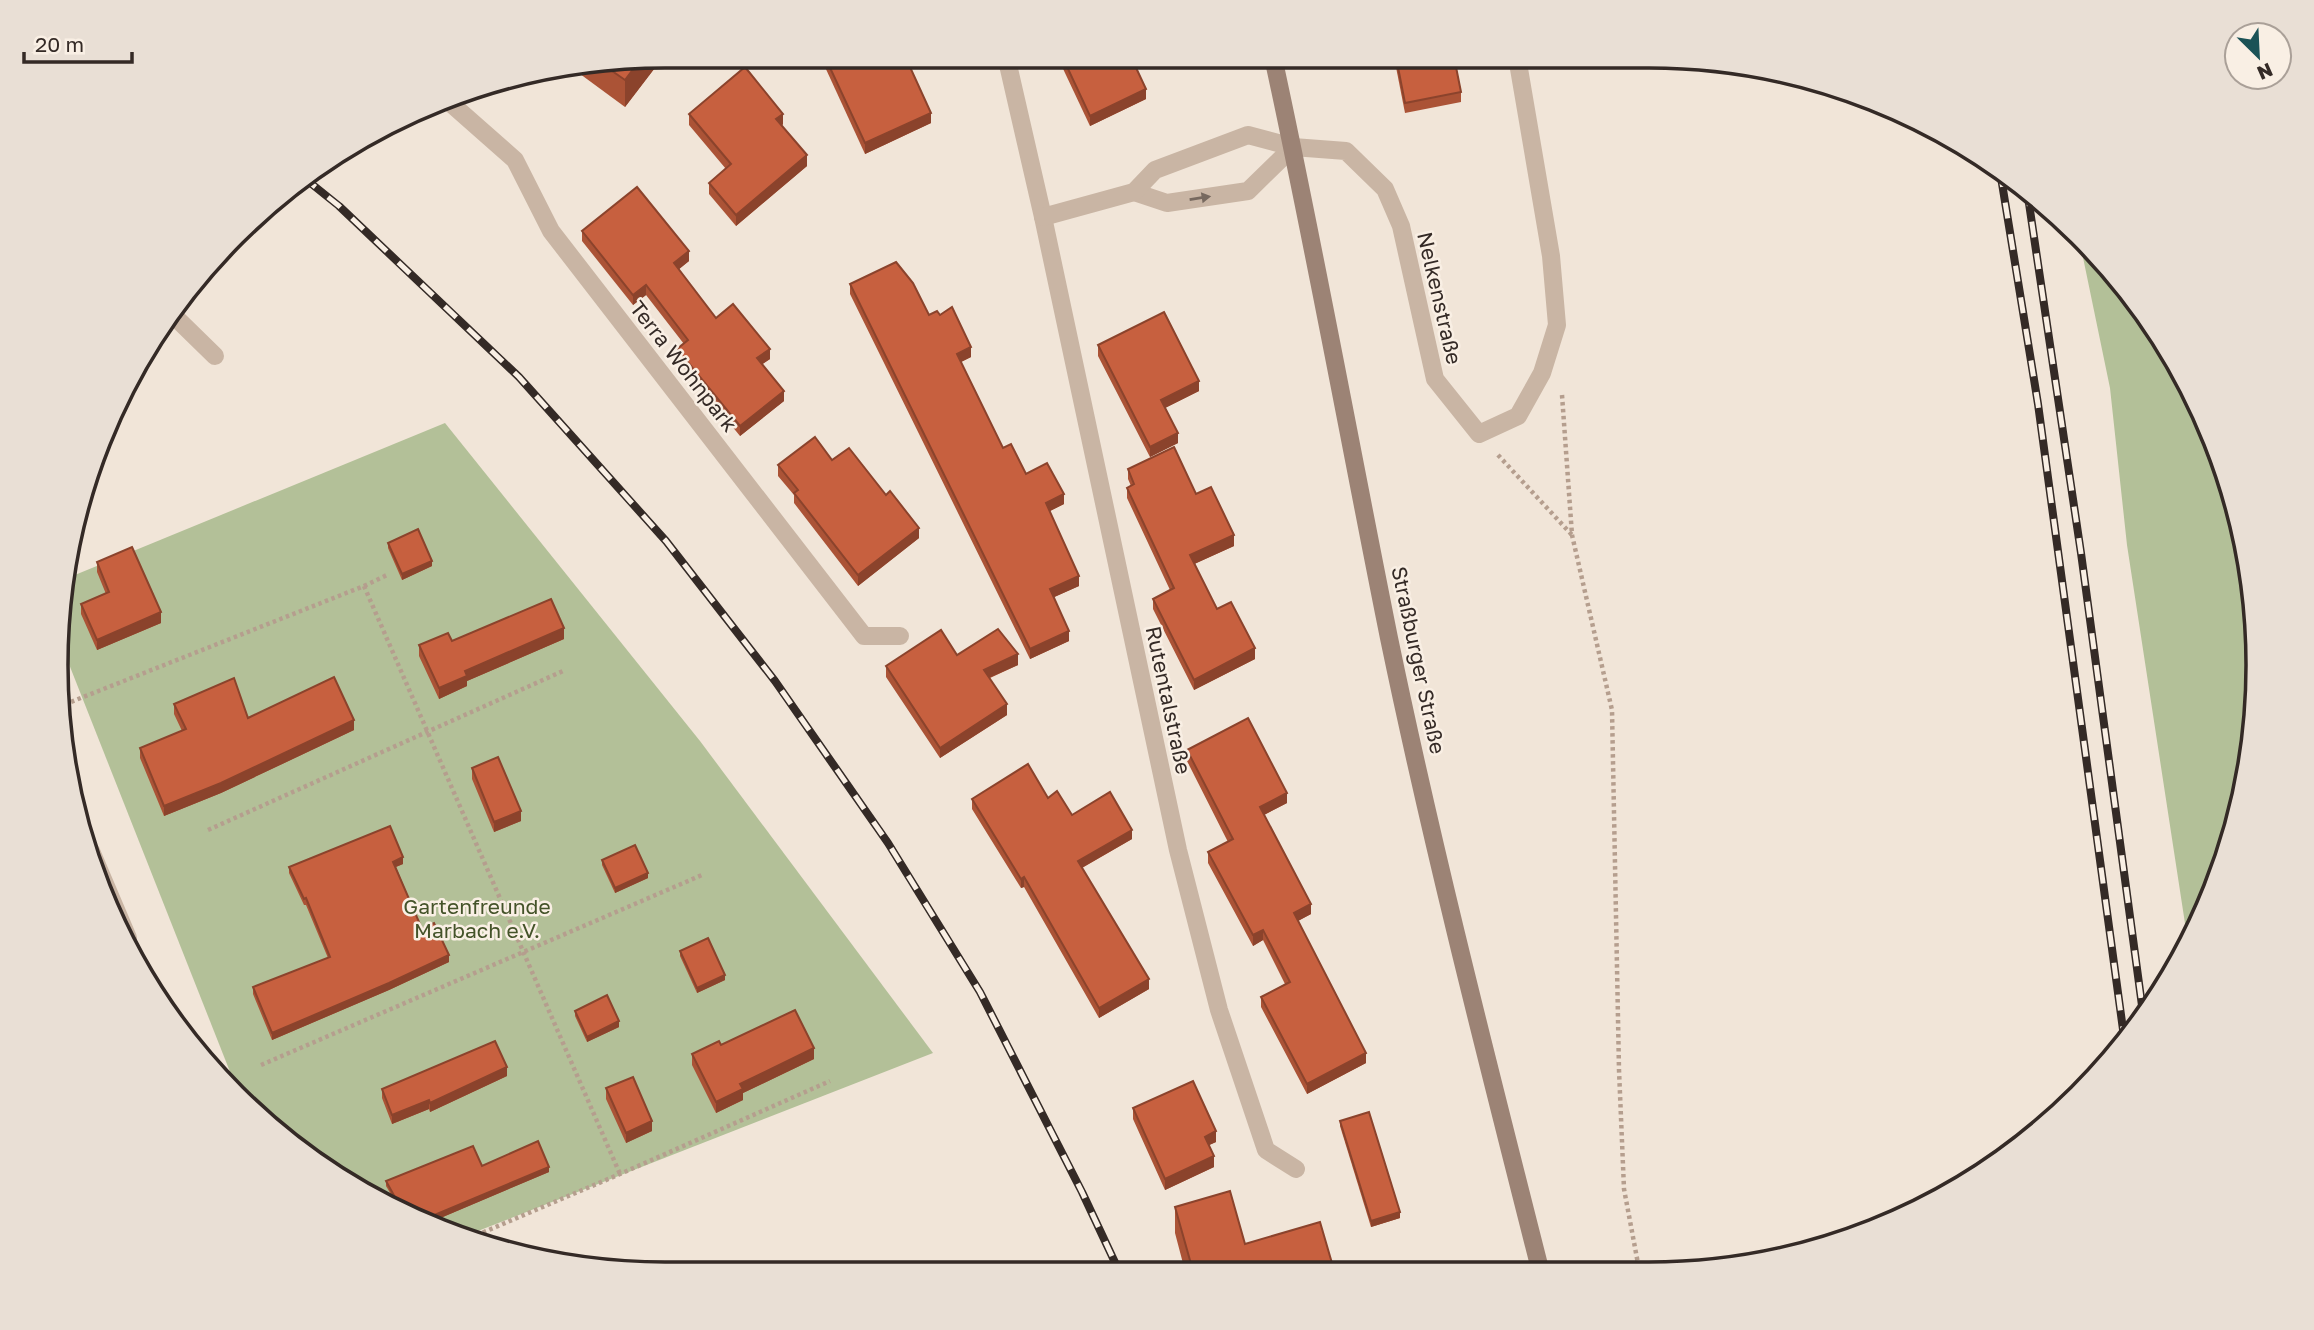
<svg xmlns="http://www.w3.org/2000/svg" width="2314" height="1330" viewBox="0 0 2314 1330" font-family="'Golos Text',sans-serif">
<style>
.green{fill:#b3c098}
.lines{fill:none;stroke-linecap:round;stroke-linejoin:round}
.path{stroke:#b59e8e;stroke-width:4.5;stroke-dasharray:3.5 3.5;stroke-linecap:butt}
.service{stroke:#c9b5a4;stroke-width:18}
.minor{stroke:#c9b5a4;stroke-width:18}
.secondary{stroke:#9c8375;stroke-width:18}
.rail-casing{stroke:#342a26;stroke-width:8}
.rail{stroke:#f9efe4;stroke-width:5;stroke-dasharray:16;stroke-linecap:butt}
.wall{fill:#ab5336}
.shaded-wall{fill:#8b432c}
.building{fill:#c7603f;stroke:#8b432c;stroke-width:2}
.oneway{fill:#77695f}
.labels{text-anchor:middle;dominant-baseline:central;stroke-width:5;stroke-linejoin:round;paint-order:stroke}
.street-label{font-size:21px;fill:#342a26;stroke:#f9efe4}
.park-label{font-size:21px;fill:#445329;stroke:#f9efe4}
.rim{fill:none;stroke:#342a26;stroke-width:3.5}
</style>
<rect width="100%" height="100%" fill="#f1e5d8"/>
<!-- green -->
<g class="green">
<path d="M2079 238 2132 295 2195 396 2237 508 2257 626 2253 745 2226 861 2188 943 2127 545 2110 388Z"/>
<path d="M445 423 700 741 933 1053 465 1236 360 1192 238 1092 63 649 70 577Z"/>
</g>
<g class="lines">
<!-- path -->
<g class="path">
<path d="M1562 395 1572 535 1612 710 1619 1070 1624 1189 1639 1269"/>
<path d="M1498 455 1572 535"/>
<path d="M364 586 389 574"/>
<path d="M58 707 364 586 620 1174"/>
<path d="M208 830 563 671"/>
<path d="M261 1065 702 875"/>
<path d="M470 1238 620 1174 830 1081"/>
</g>
<!-- service -->
<path class="service" d="M171 313 215 356"/>
<!-- minor -->
<g class="minor">
<path d="M1006 56 1043 217 1178 850 1219 1010 1266 1150 1296 1169"/>
<path d="M447 100 515 160 551 231 864 636H900"/>
<path d="M1134 192 1167 203 1248 191 1293 147"/>
<path d="M1043 217 1134 192 1155 170 1248 135 1293 147 1346 151 1385 189 1401 226 1435 379 1479 434 1518 416 1542 373 1557 325 1551 256 1517 57"/>
<path d="M91 851 128 938"/>
</g>
<!-- secondary -->
<path class="secondary" d="M1273 57C1315 250 1350 444 1389 638 1433 850 1487 1060 1540 1269"/>
<!-- rail casing -->
<g class="rail-casing">
<g id="rail">
<path d="M2000 171 2038 404 2124 1037"/>
<path d="M303 177 339 206 519 377 666 541 775 681 888 843 980 992 1082 1192 1119 1271"/>
<path d="M2027 190 2081 553 2143 1013"/>
</g>
</g>
<!-- rail -->
<use href="#rail" class="rail"/>
</g>
<!-- wall -->
<g class="wall">
<path d="M664 56 625 107 576 71Z"/>
<path d="M1057 56 1131 57 1146 99 1090 126Z"/>
<path d="M825 57 931 123 865 154 825 67Z"/>
<path d="M1394 57H1454L1461 92V102L1405 113Z"/>
<path d="M689 114 783 124 782 126 807 166 736 226 709 194V183L726 169 689 125Z"/>
<path d="M582 231 689 261 678 270 716 318 770 359 762 364 784 401 740 436 677 359V349L684 344 646 295 633 305 582 241Z"/>
<path d="M850 284 971 357 961 362 1003 448 1026 474 1064 504 1050 511 1079 586 1054 597 1069 641 1030 659 850 294Z"/>
<path d="M1098 345 1199 391 1165 408 1178 443 1150 457 1098 356Z"/>
<path d="M832 460 886 495 919 538 858 586 794 503V495L778 476V465Z"/>
<path d="M1128 469 1196 494 1234 546 1194 564 1217 609 1255 659 1194 690 1153 609V599L1170 590 1127 498V488L1131 486 1128 479Z"/>
<path d="M388 543 432 566 402 580 388 548Z"/>
<path d="M97 562 161 623 97 650 81 614V604L106 594 97 572Z"/>
<path d="M564 639 467 681V686L439 699 419 656V645L452 641Z"/>
<path d="M957 655 1018 665 990 678 1007 715 940 758 886 677V666Z"/>
<path d="M174 704 248 718 354 730 221 793 164 816 140 758V748L182 731 174 714Z"/>
<path d="M1187 750 1287 803 1264 815 1311 914 1298 921 1366 1063 1307 1094 1261 1007V997L1285 984 1263 940 1253 946 1208 863V852L1228 842 1187 761Z"/>
<path d="M472 768 521 821 494 832 472 779Z"/>
<path d="M1048 798 1072 815 1132 839 1082 868 1149 989 1099 1018 1024 887 1021 888 972 809V799Z"/>
<path d="M602 860 648 878 615 893 602 865Z"/>
<path d="M403 864 396 867 422 929 449 962 389 990 272 1040 253 994V987L328 958 306 905H304L289 873V867Z"/>
<path d="M680 951 725 980 697 993 680 956Z"/>
<path d="M575 1011 619 1027 587 1042 575 1016Z"/>
<path d="M721 1045 814 1059 743 1093V1100L716 1113 692 1065V1054Z"/>
<path d="M507 1076 430 1112 429 1109 392 1124 382 1098V1089Z"/>
<path d="M606 1088 652 1131 626 1143 606 1099Z"/>
<path d="M1133 1108 1216 1142 1209 1145 1214 1167 1165 1190 1133 1119Z"/>
<path d="M1340 1121 1400 1218 1371 1227 1340 1126Z"/>
<path d="M482 1166 549 1172 431 1222 399 1208 386 1186V1181Z"/>
<path d="M1175 1207 1245 1244 1334 1270 1185 1271 1175 1233Z"/>
</g>
<!-- shaded-wall -->
<g class="shaded-wall">
<path d="M664 56 625 107V80L640 60Z"/>
<path d="M1146 89V99L1090 126V116Z"/>
<path d="M931 113V123L865 154V143Z"/>
<path d="M783 114V124L776 130V119Z"/>
<path d="M807 155V166L736 226V215Z"/>
<path d="M689 251V261L674 273V263Z"/>
<path d="M646 285V295L633 305V295Z"/>
<path d="M971 347V357L957 364V354Z"/>
<path d="M770 349V359L757 368V358Z"/>
<path d="M1199 381V391L1161 410V400Z"/>
<path d="M784 391V401L740 436V426Z"/>
<path d="M1178 433V443L1150 457V447Z"/>
<path d="M1064 494V504L1046 513V503Z"/>
<path d="M919 528V538L858 586V575Z"/>
<path d="M1234 535V546L1190 566V555Z"/>
<path d="M432 561V566L402 580V574Z"/>
<path d="M1079 576V586L1050 599V589Z"/>
<path d="M161 612V623L97 650V640Z"/>
<path d="M564 628V639L467 681V686L439 699V688L465 671Z"/>
<path d="M1069 631V641L1030 659V649Z"/>
<path d="M1255 648V659L1194 690V680Z"/>
<path d="M1018 654V665L984 680V670Z"/>
<path d="M1007 704V715L940 758V748Z"/>
<path d="M354 720V730L221 793 164 816V806Z"/>
<path d="M1287 793V803L1260 817V807Z"/>
<path d="M521 811V821L494 832V822Z"/>
<path d="M1132 830V839L1078 870V861Z"/>
<path d="M403 857V864L393 868V862Z"/>
<path d="M648 873V878L615 893V888Z"/>
<path d="M1024 877V887L1021 888V879Z"/>
<path d="M1311 904V914L1294 923V913Z"/>
<path d="M1263 930V940L1253 946V935Z"/>
<path d="M449 955V962L389 990 272 1040V1033Z"/>
<path d="M725 975V980L697 993V988Z"/>
<path d="M1149 979V989L1099 1018V1008Z"/>
<path d="M619 1021V1027L587 1042V1037Z"/>
<path d="M814 1048V1059L743 1093V1100L716 1113V1102L740 1084Z"/>
<path d="M1366 1053V1063L1307 1094V1084Z"/>
<path d="M507 1067V1076L430 1112V1103Z"/>
<path d="M429 1100V1109L392 1124V1115Z"/>
<path d="M652 1121V1131L626 1143V1133Z"/>
<path d="M1216 1131V1142L1205 1147V1137Z"/>
<path d="M1214 1156V1167L1165 1190V1179Z"/>
<path d="M549 1167V1172L431 1222 425 1219Z"/>
<path d="M1400 1212V1218L1371 1227V1221Z"/>
</g>
<!-- building -->
<g class="building">
<path d="M826 56H905L931 113 865 143 825 57Z"/>
<path d="M1062 56 1131 57 1146 89 1090 116Z"/>
<path d="M1396 57H1454L1461 92 1405 103Z"/>
<path d="M640 60 625 80 605 66Z"/>
<path d="M745 67 783 114 776 119 807 155 736 215 709 183 731 164 689 114Z"/>
<path d="M637 187 689 251 674 263 716 318 733 304 770 349 757 358 784 391 740 426 677 349 688 340 646 285 633 295 582 231Z"/>
<path d="M896 262 913 283 929 315 937 311 940 315 952 307 971 347 957 354 1003 448 1011 444 1026 474 1047 463 1064 494 1046 503 1079 576 1050 589 1069 631 1030 649 850 284Z"/>
<path d="M1164 312 1199 381 1161 400 1178 433 1150 447 1098 345Z"/>
<path d="M815 437 832 460 849 448 886 495 890 491 919 528 858 575 794 493 798 490 778 465Z"/>
<path d="M1174 447 1196 494 1211 487 1234 535 1190 555 1217 609 1231 602 1255 648 1194 680 1153 599 1174 588 1127 488 1134 484 1128 469Z"/>
<path d="M418 529 432 561 402 574 388 543Z"/>
<path d="M132 547 161 612 97 640 81 604 109 592 97 562Z"/>
<path d="M551 599 564 628 465 671 467 676 439 688 419 645 448 633 452 641Z"/>
<path d="M998 629 1018 654 984 670 1007 704 940 748 886 666 941 630 957 655Z"/>
<path d="M334 677 354 720 221 783 164 806 140 748 186 729 174 704 234 678 248 718Z"/>
<path d="M1248 718 1287 793 1260 807 1311 904 1294 913 1366 1053 1307 1084 1261 997 1290 982 1263 930 1253 935 1208 852 1233 839 1187 750Z"/>
<path d="M498 757 521 811 494 822 472 768Z"/>
<path d="M1028 764 1048 798 1057 791 1072 815 1110 792 1132 830 1078 861 1149 979 1099 1008 1024 877 1021 879 972 799Z"/>
<path d="M390 826 403 857 393 862 422 929 434 923 449 955 389 983 272 1033 253 987 330 957 306 898 304 899 289 867Z"/>
<path d="M635 845 648 873 615 888 602 860Z"/>
<path d="M708 938 725 975 697 988 680 951Z"/>
<path d="M607 995 619 1021 587 1037 575 1011Z"/>
<path d="M795 1010 814 1048 740 1084 743 1089 716 1102 692 1054 719 1041 721 1045Z"/>
<path d="M495 1041 507 1067 430 1103 429 1100 392 1115 382 1089Z"/>
<path d="M633 1077 652 1121 626 1133 606 1088Z"/>
<path d="M1193 1081 1216 1131 1205 1137 1214 1156 1165 1179 1133 1108Z"/>
<path d="M1369 1112 1400 1212 1371 1221 1340 1121Z"/>
<path d="M538 1141 549 1167 425 1219 402 1210 386 1181 473 1146 482 1166Z"/>
<path d="M1230 1191 1245 1244 1320 1222 1334 1270 1193 1271 1175 1207Z"/>
</g>
<!-- one-way arrows -->
<defs><path id="oneway-solid" d="M-6-.8H1V-3.2L6.5 0L1 3.2V.8H-6Z" transform="scale(1.75)"/></defs>
<use class="oneway" href="#oneway-solid" transform="translate(1200 198) rotate(-9)"/>
<g class="labels">
<!-- street labels -->
<g class="street-label">
<text transform="translate(1440 298) rotate(77)">Nelkenstraße</text>
<text transform="translate(684 366) rotate(52)">Terra Wohnpark</text>
<text transform="translate(1419 660) rotate(78)">Straßburger Straße</text>
<text transform="translate(1169 700) rotate(78)">Rutentalstraße</text>
</g>
<!-- park labels -->
<g class="park-label">
<text x="477" y="906">Gartenfreunde<tspan x="477" dy="24">Marbach e.V.</tspan></text>
</g>
</g>
<!-- crop -->
<path d="M0 0H2314V1330H0ZM665 68H1649A597 597 0 0 1 2246 665V665A597 597 0 0 1 1649 1262H665A597 597 0 0 1 68 665V665A597 597 0 0 1 665 68Z" fill="#e9dfd5" fill-rule="evenodd"/>
<path class="rim" d="M665 68H1649A597 597 0 0 1 2246 665V665A597 597 0 0 1 1649 1262H665A597 597 0 0 1 68 665V665A597 597 0 0 1 665 68Z"/>
<!-- north arrow -->
<g transform="translate(2258 56) rotate(156)"><circle r="33" fill="#f9efe4" stroke="#aaa098" stroke-width="2"/>
<path d="M0-5L12 26L0 18L-12 26Z" fill="#1b5256"/>
<text y="-10" font-size="19" font-weight="bold" text-anchor="middle" fill="#342a26">N</text>
</g>
<!-- scale -->
<path d="M24 52v10h108v-10" fill="none" stroke="#342a26" stroke-width="3.5"/>
<text x="35" y="52" font-size="21" fill="#342a26" stroke="#f9efe4" stroke-width="5" paint-order="stroke">20 m</text>
</svg>
